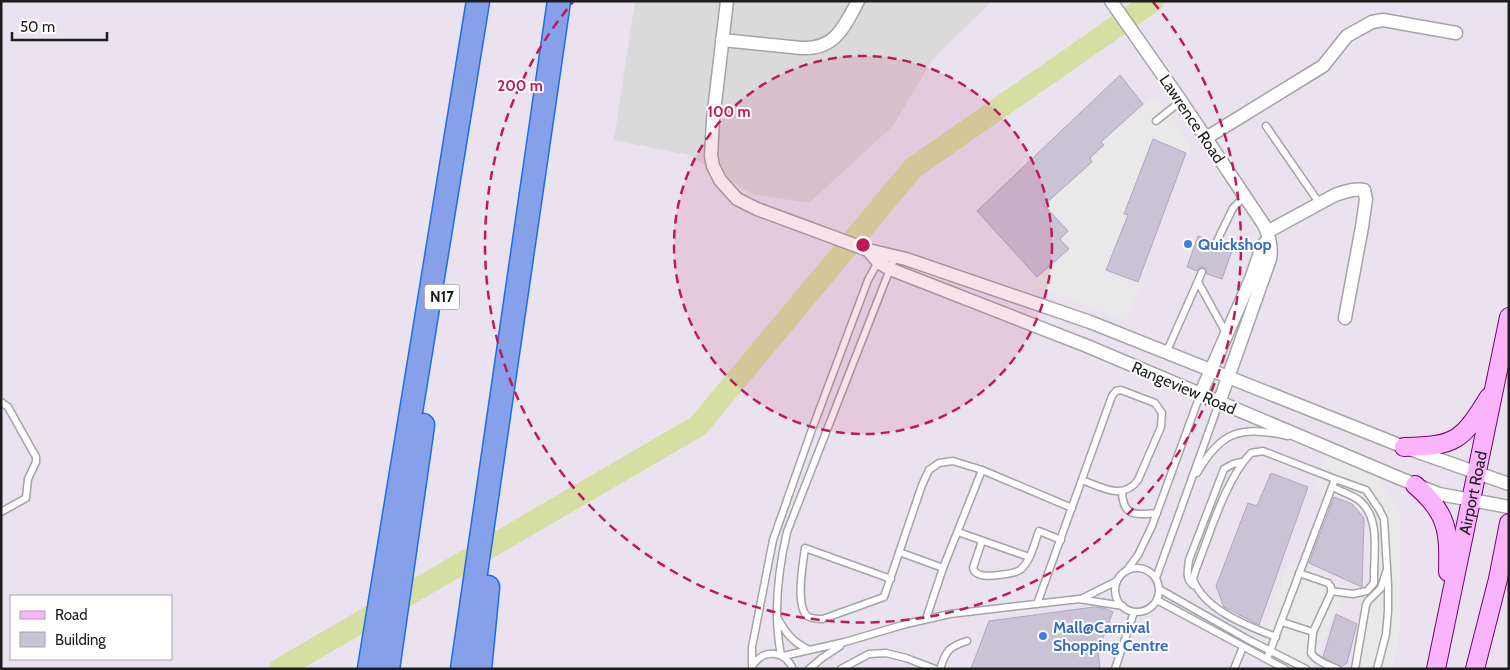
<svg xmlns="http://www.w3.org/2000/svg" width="1510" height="670" viewBox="0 0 1510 670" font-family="Cabin,sans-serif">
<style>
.residential{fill:#dadadb}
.parking{fill:#e9e9e9}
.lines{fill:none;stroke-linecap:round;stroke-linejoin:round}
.river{stroke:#d5dfa1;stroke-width:22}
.building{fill:#cac3d6;stroke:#afa4c1}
.service-casing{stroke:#a4a4a4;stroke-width:9}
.minor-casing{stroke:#a4a4a4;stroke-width:15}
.secondary-casing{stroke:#780074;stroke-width:20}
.motorway-casing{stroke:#1d6ee0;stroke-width:25}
.service{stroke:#fff;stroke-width:6}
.minor{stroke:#fff;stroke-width:12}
.secondary{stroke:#fab4fc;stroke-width:18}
.motorway{stroke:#87a0ea;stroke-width:22}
.ring{fill:none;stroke:#c2185b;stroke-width:2.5;stroke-dasharray:9 6}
.shop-dot{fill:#3f7fe0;stroke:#fff;stroke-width:2}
.labels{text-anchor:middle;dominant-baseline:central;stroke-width:4;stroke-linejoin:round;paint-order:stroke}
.shield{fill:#fff;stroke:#616161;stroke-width:1}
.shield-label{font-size:15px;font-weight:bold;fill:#1d1d1d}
.street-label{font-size:16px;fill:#1d1d1d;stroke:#fff}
.shop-label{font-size:16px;font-weight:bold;fill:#366cbe;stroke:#fff;text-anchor:start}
.centre{fill:#c2185b;stroke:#fff;stroke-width:2.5}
.ring-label{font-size:15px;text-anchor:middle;font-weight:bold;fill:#c2185b;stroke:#fff;stroke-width:4;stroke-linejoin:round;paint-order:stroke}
</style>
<rect width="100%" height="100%" fill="#eae3ef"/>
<!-- residential -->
<path class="residential" d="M635 1H992L933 59 893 126 809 203 752 194 688 155 614 140Z"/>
<!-- parking -->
<g class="parking">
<path d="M1156 95 1192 148 1186 153 1153 139 1124 214 1128 215 1106 270 1142 283 1126 321 1031 285 1069 249 1060 239 1068 231 1044 205 1092 162 1090 158 1104 145 1101 142Z"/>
<path d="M1327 453 1377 475 1400 514 1401 622 1393 669H1358L1371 595 1367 504 1313 491Z"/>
<path d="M1289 562 1347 585 1312 668 1258 644Z"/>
</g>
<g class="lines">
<!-- river -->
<path class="river" d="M280 669 698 426 913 168 1153 1"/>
</g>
<!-- building -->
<g class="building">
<path d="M1120 75 1143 104 1101 142 1104 145 1090 158 1092 162 1044 205 1068 231 1060 239 1069 249 1037 277 977 211Z"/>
<path d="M1153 139 1186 153 1138 282 1106 270 1128 215 1124 214Z"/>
<path d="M1198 236 1211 241 1212 245 1214 248 1218 247 1221 244 1233 248 1222 279 1207 274 1206 269 1204 267 1199 268 1197 271 1187 267Z"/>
<path d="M1271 473 1308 487 1259 625 1224 607 1216 586 1248 503 1257 506Z"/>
<path d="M1334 497 1352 504 1364 518 1362 587 1309 563Z"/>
<path d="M1094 607 1104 608 1113 612 1098 651 1100 669H971L989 621Z"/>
<path d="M1336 614 1357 624 1347 663 1341 667 1323 657Z"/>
</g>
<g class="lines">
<!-- service casing -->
<g class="service-casing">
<g id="service">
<path d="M1156 121 1181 101"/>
<path d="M1266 126 1320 204"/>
<path d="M1216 243 1233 208 1245 196"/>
<path d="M1198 282 1226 333"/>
<path d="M1166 353 1202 272"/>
<path d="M1 402 8 407 36 457V462L28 479 26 498 1 512"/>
<path d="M1197 473C1221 431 1241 425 1288 436"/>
<path d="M1122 492C1123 517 1136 515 1157 513"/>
<path d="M958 532 1029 557"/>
<path d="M982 541 973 568C974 572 977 574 981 575 987 577 1015 574 1020 570 1031 561 1034 544 1039 531L1061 540"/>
<path d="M899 552 943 568"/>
<circle cx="1137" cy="590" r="22"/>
<path d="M1127 570 1138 555 1152 526 1200 395"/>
<path d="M1299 573 1328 583 1331 587V593L1313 632 1311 653C1316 661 1328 665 1337 669"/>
<path d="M1156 578 1219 403"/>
<path d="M891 579 805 548C803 563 795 605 807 616 812 619 817 619 823 619L884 597 922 485 929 470 939 463 953 461 982 470 1072 508"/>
<path d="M1193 585C1185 578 1188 570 1189 560L1224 469 1233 464 1242 462"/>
<path d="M1159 589 1247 639 1306 669"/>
<path d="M1331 591 1353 594 1367 591 1374 583V575C1374 551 1380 518 1360 501 1353 495 1341 492 1333 487"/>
<path d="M1081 599 1117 581"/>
<path d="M1157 600 1285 669"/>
<path d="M1037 604 1112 396 1116 391 1121 390 1155 403 1162 413 1161 427 1138 480C1123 501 1101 487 1082 480"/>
<path d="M777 617C786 633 791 641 809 650"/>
<path d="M926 619 943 568 982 470"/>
<path d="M1282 622 1313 632"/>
<path d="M1276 637C1248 626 1204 610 1193 579L1196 569C1210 534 1225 480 1251 453L1263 451 1335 479"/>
<path d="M781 655C773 615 778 571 787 532L890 269 896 256"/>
<path d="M783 656 845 642 906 624 950 614 1079 599 1123 606"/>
<path d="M1267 659 1335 479 1366 490 1379 509 1384 519 1388 585V611L1386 634 1377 669"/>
<path d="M753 665C764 648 785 651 793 669"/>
<path d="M752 666V647L773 540 811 432 868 280 878 262"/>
<path d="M809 669 822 658 840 646"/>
<path d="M841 669 869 654 886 653 906 658 935 669"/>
<path d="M940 669C946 651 948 647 967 641"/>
<path d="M1115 669 1134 612"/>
<path d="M1234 669 1243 647"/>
<path d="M1355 669 1366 605 1368 601 1381 588 1386 572"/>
</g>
</g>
<!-- minor casing -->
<g class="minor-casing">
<g id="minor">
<path d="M727 1 713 120 711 156 713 166 720 180 737 199 757 209 868 250 906 259 1090 322 1404 447 1509 484"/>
<path d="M1111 1 1181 101 1264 225C1269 235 1272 247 1270 259L1219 403"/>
<path d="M722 40 801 48C835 50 844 27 858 1"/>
<path d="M1206 138 1323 66 1347 36 1372 22 1383 20 1456 33"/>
<path d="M1267 232 1335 195C1344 192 1355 188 1364 190L1366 199 1362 227 1345 318"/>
<path d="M868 250 878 262 890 269 1087 346 1399 478 1439 494 1509 507"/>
<path d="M1200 395 1251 279 1262 247 1268 239"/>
</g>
</g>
<!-- secondary casing -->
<g class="secondary-casing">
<g id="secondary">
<path d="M1404 447C1456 446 1462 441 1489 397"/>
<path d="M1415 485C1448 513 1449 531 1448 572"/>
<path id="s1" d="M1436 669 1509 317"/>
<path d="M1475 669 1498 579 1509 523"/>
</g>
</g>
<!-- motorway casing -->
<g class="motorway-casing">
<g id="motorway">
<path d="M369 669 478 1"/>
<path d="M388 669 423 425"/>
<path d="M462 669 559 1"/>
<path d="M480 669 488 587"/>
</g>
</g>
<!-- service -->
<use href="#service" class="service"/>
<!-- minor -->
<use href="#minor" class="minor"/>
<!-- secondary -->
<use href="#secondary" class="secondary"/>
<!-- motorway -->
<use href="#motorway" class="motorway"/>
</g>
<!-- distance rings -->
<circle cx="863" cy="245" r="189" fill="#c2185b" fill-opacity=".12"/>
<g class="ring">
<circle cx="863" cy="245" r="189"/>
<path d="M1153 2A378 378 0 1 1 573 2"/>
</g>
<!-- markers -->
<g class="shop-dot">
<circle cx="1188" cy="244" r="5"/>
<circle cx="1043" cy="636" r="5"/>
</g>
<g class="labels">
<!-- shield labels -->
<rect class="shield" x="424.5" y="284.5" width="35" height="25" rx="4"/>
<g class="shield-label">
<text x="442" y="297">N17</text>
</g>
<!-- street labels -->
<g class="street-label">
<text transform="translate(1192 119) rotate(56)">Lawrence Road</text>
<text transform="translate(1184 388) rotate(23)">Rangeview Road</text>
<text stroke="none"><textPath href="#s1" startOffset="180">Airport Road</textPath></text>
</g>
<!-- shop labels -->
<g class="shop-label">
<text x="1198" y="244">Quickshop</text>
<text x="1053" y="627">Mall@Carnival<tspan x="1053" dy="18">Shopping Centre</tspan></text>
</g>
</g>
<circle cx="863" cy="245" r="8" class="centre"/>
<g class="ring-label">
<text x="520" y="91">200 m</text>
<text x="729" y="117">100 m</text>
</g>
<!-- border -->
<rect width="1510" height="670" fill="none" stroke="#1d1d1d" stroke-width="5"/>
<!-- legend -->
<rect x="10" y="595" width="162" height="65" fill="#ffffff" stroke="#a5a5a5"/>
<rect x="20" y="611" width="25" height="8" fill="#fab4fc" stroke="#a5a5a5"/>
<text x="55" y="620" font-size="15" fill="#1d1d1d">Road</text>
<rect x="20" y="632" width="25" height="15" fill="#cac3d6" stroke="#a5a5a5"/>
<text x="55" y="645" font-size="15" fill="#1d1d1d">Building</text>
<!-- scale -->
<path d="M12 32v8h95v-8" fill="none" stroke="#1d1d1d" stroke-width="2.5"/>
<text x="20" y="32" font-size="15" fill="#1d1d1d" stroke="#ffffff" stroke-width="4" paint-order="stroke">50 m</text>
</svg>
